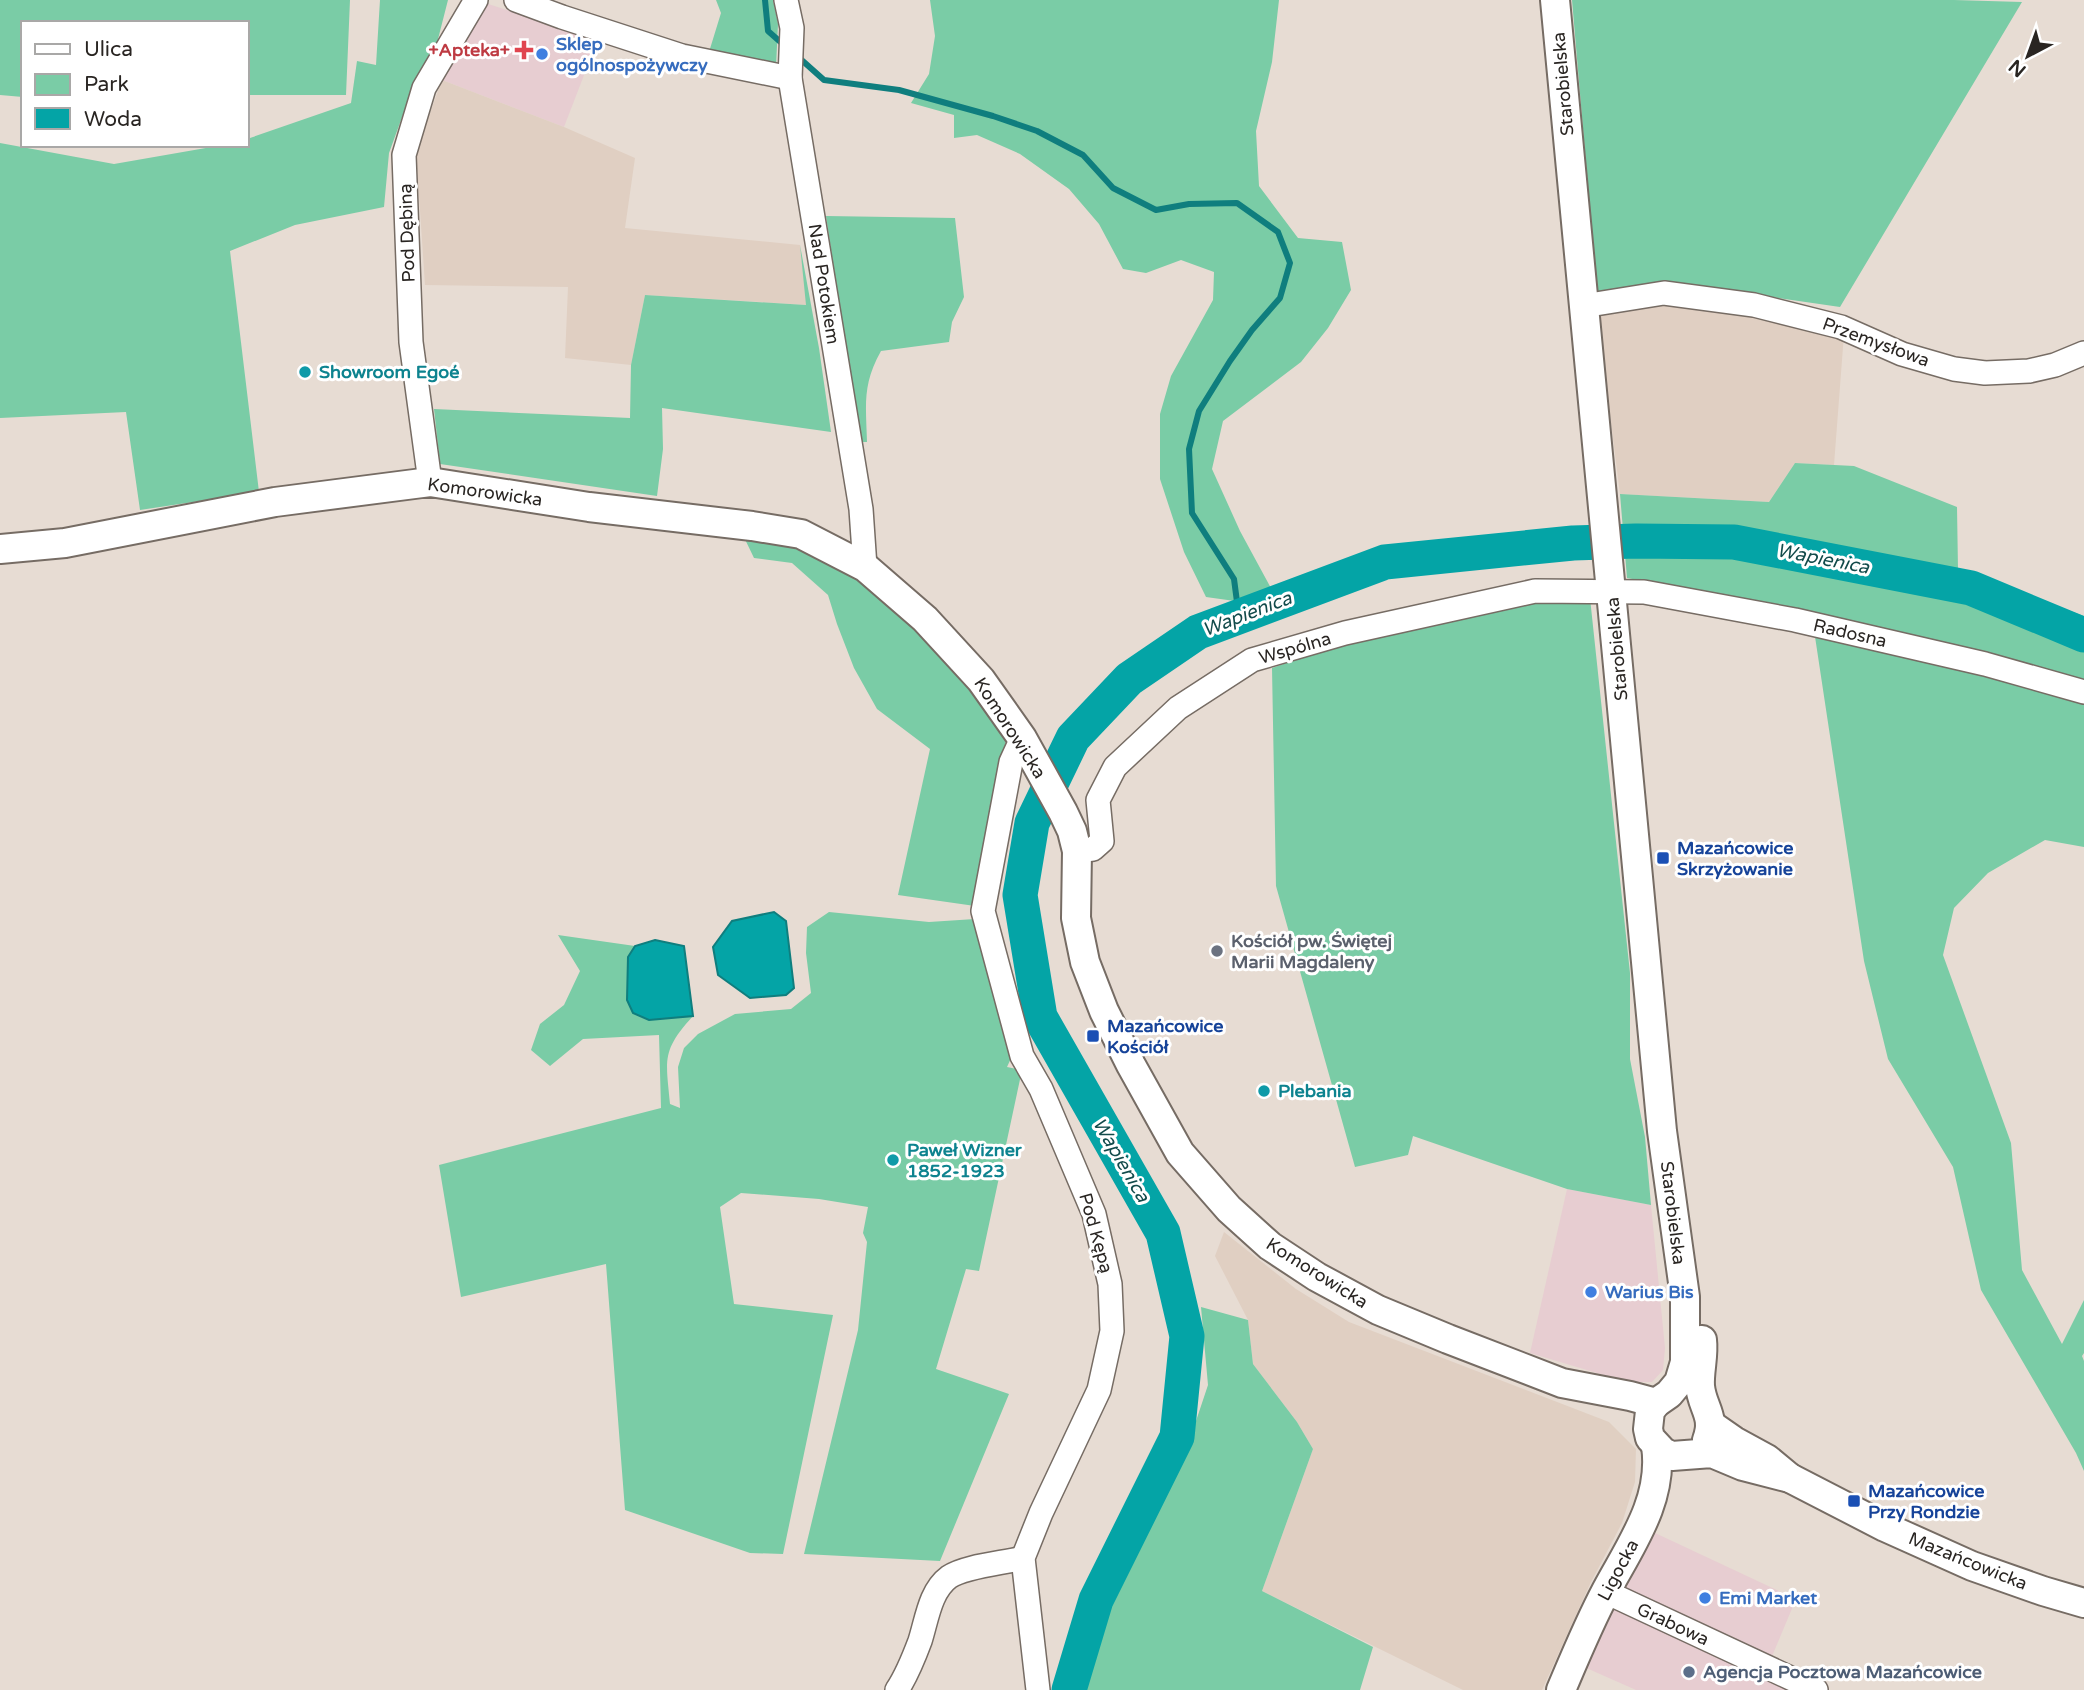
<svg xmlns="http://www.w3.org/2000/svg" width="2084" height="1690" viewBox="0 0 2084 1690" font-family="'Varela Round',sans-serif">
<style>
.commercial{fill:#e7cdd1}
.built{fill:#e0cfc2}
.green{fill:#7acca6}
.water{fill:#04a4a6;stroke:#0f7e7e;stroke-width:2}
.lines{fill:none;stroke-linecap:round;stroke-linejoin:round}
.stream{stroke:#0f7e7e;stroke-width:6}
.river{stroke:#04a4a6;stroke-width:35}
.minor-casing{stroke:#766c64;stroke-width:26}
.tertiary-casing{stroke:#766c64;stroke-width:32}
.minor{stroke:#fff;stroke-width:23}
.tertiary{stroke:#fff;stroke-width:28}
.health-dot{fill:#e0444e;stroke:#fff;stroke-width:2.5}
.shop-dot{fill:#3f7fe0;stroke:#fff;stroke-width:2.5}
.culture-dot{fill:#0f9aa8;stroke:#fff;stroke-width:2.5}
.transit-dot{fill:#1a4fb4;stroke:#fff;stroke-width:2.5}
.worship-dot{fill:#6b7280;stroke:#fff;stroke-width:2.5}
.service-dot{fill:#5c6f8a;stroke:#fff;stroke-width:2.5}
.labels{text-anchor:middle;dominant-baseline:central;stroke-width:6;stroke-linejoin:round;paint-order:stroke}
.shop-label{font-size:18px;font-weight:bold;fill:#366cbe;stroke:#fff;text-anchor:start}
.health-label{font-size:18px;font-weight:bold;fill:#be3a42;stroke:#fff;text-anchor:end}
.street-label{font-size:18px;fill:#292522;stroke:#fff}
.culture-label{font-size:18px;font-weight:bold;fill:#0d838f;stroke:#fff;text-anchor:start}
.transit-label{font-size:18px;font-weight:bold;fill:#164399;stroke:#fff;text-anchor:start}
.worship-label{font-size:18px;font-weight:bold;fill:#5b616d;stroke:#fff;text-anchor:start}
.service-label{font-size:18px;font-weight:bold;fill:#4e5e75;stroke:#fff;text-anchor:start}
.water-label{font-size:19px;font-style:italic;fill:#124b4b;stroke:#fff}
</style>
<rect width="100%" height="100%" fill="#e7dcd3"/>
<!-- commercial -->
<g class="commercial">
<path d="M485 3 598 39 564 127 442 80Z"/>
<path d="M1567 1189 1651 1205 1665 1348 1663 1370 1652 1382H1627L1530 1353Z"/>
<path d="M1653 1532 1796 1599 1770 1661 1616 1592Z"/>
<path d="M1612 1605 1801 1690H1636L1584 1667Z"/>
</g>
<!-- built -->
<g class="built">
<path d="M442 80 564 127 635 158 625 228 800 245 807 305 645 295 631 365 565 358 568 287 425 285 416 151Z"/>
<path d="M1664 299 1754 310 1844 334 1834 465 1795 463 1769 502 1620 494 1597 312Z"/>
<path d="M1224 1232 1296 1289 1349 1322 1609 1422 1636 1449 1635 1482 1622 1523 1591 1582 1542 1690H1463L1262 1591 1313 1449 1297 1422 1253 1364 1248 1320 1215 1256Z"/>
</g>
<!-- green -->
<g class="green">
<path d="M0 0H350L346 95H247V23H23V97L0 95Z"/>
<path d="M380 0H448L437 43 417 76 389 153 384 207 295 225 230 251 259 492 140 510 126 412 0 418V143L114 164 223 145H247V139L351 103 357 61 376 65Z"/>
<path d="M716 0H773L778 24 776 67 709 52 721 13Z"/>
<path d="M930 0H1279L1272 62 1256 131 1259 186 1298 238 1342 242 1351 290 1328 328 1301 362 1223 421 1212 469 1240 531 1272 590 1249 603 1206 597 1184 552 1160 479V414L1171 376 1213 300 1214 272 1181 260 1146 273 1123 269 1099 224 1069 189 1020 154 977 135 954 138V115L911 103 929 74 935 36Z"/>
<path d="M1572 0H1954L2022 2 1840 307 1661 281 1597 292Z"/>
<path d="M826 216 955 218 964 297 952 322 949 342 881 351C862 385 866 405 867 442H860Z"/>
<path d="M800 245 819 348 831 432 662 408 663 449 657 496 440 464 434 409 630 418 631 365 645 295 806 305Z"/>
<path d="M1795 463 1854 466 1957 507 1958 570 2084 616V687L1795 609 1627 578 1620 494 1769 502Z"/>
<path d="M741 531 792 540 865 580 975 686 1007 734 975 906 898 895 930 749 877 709 854 668 837 624 828 595 792 563 754 558Z"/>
<path d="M1590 598 1630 973V1059L1645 1137 1651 1205 1567 1189 1413 1136 1408 1155 1355 1167 1276 886 1272 668 1350 641 1537 600Z"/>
<path d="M1814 630 2084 698V847L2045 840 1988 873 1954 908 1943 955 2011 1143 2022 1270 2062 1344 2084 1300V1353L2082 1356 2084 1361V1471L2076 1453 1981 1290 1953 1167 1888 1059 1864 961Z"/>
<path d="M829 912 929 922 975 919 1013 1054 1007 1067 1022 1070 979 1271 966 1269 936 1369 1009 1394 940 1561 804 1554 858 1330 867 1242 863 1233 868 1207 819 1199 741 1193 720 1207 734 1304 833 1315 783 1554 750 1553 625 1510 606 1264 461 1297 439 1165 661 1108 659 1035 583 1039 550 1066 531 1050 540 1024 564 1005 580 971 558 935 635 946 628 957 649 1020 693 1016C661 1051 666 1060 670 1104L680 1108 678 1067 684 1048 698 1034 735 1014 791 1009 811 993 806 953 807 927Z"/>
<path d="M1201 1307 1248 1320 1253 1364 1297 1422 1313 1449 1262 1591 1373 1647 1360 1690H1084L1096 1637 1132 1549 1185 1454 1208 1385Z"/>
</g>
<!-- water -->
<g class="water">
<path d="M774 912 786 921 794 988 786 995 750 998 718 975 713 947 732 921Z"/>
<path d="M655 940 684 946 693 1016 649 1020 633 1013 627 1000 628 957 635 946Z"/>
</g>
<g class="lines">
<!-- stream -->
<g class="stream">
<path d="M765 0 768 31 785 46"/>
<path d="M796 55 824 80 899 90 993 116 1037 131 1083 155 1113 188 1156 210 1189 204 1237 203 1278 232 1290 263 1280 298 1252 330 1230 361 1199 411 1189 449 1192 513 1234 579 1239 617"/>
</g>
<!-- river -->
<path class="river" d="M1069 1690 1096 1600 1177 1437 1187 1336 1163 1233 1040 1017 1020 895 1032 823 1073 738 1129 679 1198 632 1385 562 1573 543 1636 541 1734 542 1971 588 2084 635"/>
<!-- minor casing -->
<g class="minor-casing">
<g id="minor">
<path d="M516 0 562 17 682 56 790 78"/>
<path d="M786 0 792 28 790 78 861 509 865 567"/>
<path d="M1583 306 1664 293 1754 305 1841 327 1902 354 1954 369 1985 373 2029 371 2055 365 2084 353"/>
<path d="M430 482 411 342 404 155 424 88 476 0"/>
<path d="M1022 738 1011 762 983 911 1022 1056 1041 1089 1094 1214 1110 1284 1112 1331 1099 1390 1041 1513 1023 1558 1038 1690"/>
<path d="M1077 851 1093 849 1102 841 1098 800 1115 767 1178 708 1252 660 1345 633 1535 591 1644 592 1795 620 1985 664 2084 692"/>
<path d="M1606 1592 1816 1690"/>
<path d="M897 1690C907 1675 914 1657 920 1641 927 1619 930 1591 949 1577 965 1566 1004 1563 1023 1558"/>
</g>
</g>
<!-- tertiary casing -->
<g class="tertiary-casing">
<g id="tertiary">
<path d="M1555 0 1662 1131 1685 1297V1362L1679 1382 1669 1394 1656 1403 1650 1411 1648 1429 1650 1438 1663 1452 1672 1456 1712 1453 1743 1466 1790 1478"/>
<path d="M0 549 65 543 275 502 430 482 589 507 752 526 801 534 865 567 925 619 981 680 1022 738 1063 812 1072 831 1077 851 1076 918 1085 962 1104 1011 1131 1065 1180 1153 1229 1209 1270 1246 1317 1277 1378 1310 1448 1339 1562 1383 1630 1396 1656 1403"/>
<path d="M1702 1340C1704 1356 1699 1371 1700 1386 1702 1408 1716 1416 1707 1440"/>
<path d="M1711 1425 1734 1441 1767 1459 1790 1478 1885 1527 1972 1566 2043 1591 2084 1603"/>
<path d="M1561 1690C1575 1657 1589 1623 1606 1591 1630 1546 1664 1500 1656 1446"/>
</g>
</g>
<!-- minor -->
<use href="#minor" class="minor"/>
<!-- tertiary -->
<use href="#tertiary" class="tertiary"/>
</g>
<!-- markers -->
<path class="health-dot" d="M520.5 39.5h7v7h7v7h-7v7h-7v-7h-7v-7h7z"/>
<g class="shop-dot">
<circle cx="542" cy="54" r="7"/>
<circle cx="1591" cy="1292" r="7"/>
<circle cx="1705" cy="1598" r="7"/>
</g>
<g class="culture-dot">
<circle cx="305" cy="372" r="7"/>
<circle cx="1264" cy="1091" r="7"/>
<circle cx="893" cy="1160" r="7"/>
</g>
<g class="transit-dot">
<rect x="1656" y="851" width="14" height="14" rx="3.5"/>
<rect x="1086" y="1029" width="14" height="14" rx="3.5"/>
<rect x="1847" y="1494" width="14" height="14" rx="3.5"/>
</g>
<circle class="worship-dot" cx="1217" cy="951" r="7"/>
<circle class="service-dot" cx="1689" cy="1672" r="7"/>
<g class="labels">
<!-- shop labels -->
<g class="shop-label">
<text x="556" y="44">Sklep<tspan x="556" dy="21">ogólnospożywczy</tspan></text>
<text x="1605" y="1292">Warius Bis</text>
<text x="1719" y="1598">Emi Market</text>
</g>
<!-- health labels -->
<g class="health-label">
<text x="510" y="50">+Apteka+</text>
</g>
<!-- street labels -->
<g class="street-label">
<text transform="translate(1563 84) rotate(-95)">Starobielska</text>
<text transform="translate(407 233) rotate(-92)">Pod Dębiną</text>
<text transform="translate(824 284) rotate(81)">Nad Potokiem</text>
<text transform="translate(1876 342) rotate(20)">Przemysłowa</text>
<text transform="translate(485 492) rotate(8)">Komorowicka</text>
<text transform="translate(1850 633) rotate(13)">Radosna</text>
<text transform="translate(1295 648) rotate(-16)">Wspólna</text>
<text transform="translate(1617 649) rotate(-95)">Starobielska</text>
<text transform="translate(1010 728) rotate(57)">Komorowicka</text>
<text transform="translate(1673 1213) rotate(83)">Starobielska</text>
<text transform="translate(1096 1233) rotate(74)">Pod Kępą</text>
<text transform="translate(1317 1273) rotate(32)">Komorowicka</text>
<text transform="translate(1968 1561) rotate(22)">Mazańcowicka</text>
<text transform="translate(1618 1570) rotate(-62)">Ligocka</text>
<text transform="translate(1673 1624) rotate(25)">Grabowa</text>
</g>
<!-- culture labels -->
<g class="culture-label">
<text x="319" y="372">Showroom Egoé</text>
<text x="1278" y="1091">Plebania</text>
<text x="907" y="1150">Paweł Wizner<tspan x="907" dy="21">1852-1923</tspan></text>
</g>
<!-- transit labels -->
<g class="transit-label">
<text x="1677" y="848">Mazańcowice<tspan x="1677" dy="21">Skrzyżowanie</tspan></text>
<text x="1107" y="1026">Mazańcowice<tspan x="1107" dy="21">Kościół</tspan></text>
<text x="1868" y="1491">Mazańcowice<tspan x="1868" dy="21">Przy Rondzie</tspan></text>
</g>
<!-- worship labels -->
<g class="worship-label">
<text x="1231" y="941">Kościół pw. Świętej<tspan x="1231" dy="21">Marii Magdaleny</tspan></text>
</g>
<!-- service labels -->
<g class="service-label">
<text x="1703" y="1672">Agencja Pocztowa Mazańcowice</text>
</g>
<!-- water labels -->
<g class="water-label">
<text transform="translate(1823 559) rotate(11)">Wapienica</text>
<text transform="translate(1247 614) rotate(-21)">Wapienica</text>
<text transform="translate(1121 1160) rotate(60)">Wapienica</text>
</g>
</g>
<!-- legend -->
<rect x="21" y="21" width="228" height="126" fill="#ffffff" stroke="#a9a8a7" stroke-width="2"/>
<rect x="35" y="44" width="35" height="10" fill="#ffffff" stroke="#a9a8a7" stroke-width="2"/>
<text x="84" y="56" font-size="21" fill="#292522">Ulica</text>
<rect x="35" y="74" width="35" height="21" fill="#7acca6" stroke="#a9a8a7" stroke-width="2"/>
<text x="84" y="91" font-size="21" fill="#292522">Park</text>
<rect x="35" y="108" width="35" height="21" fill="#04a4a6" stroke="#a9a8a7" stroke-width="2"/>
<text x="84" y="126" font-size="21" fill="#292522">Woda</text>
<!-- north arrow -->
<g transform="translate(2028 56) rotate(221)" stroke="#ffffff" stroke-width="5" paint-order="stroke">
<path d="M0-5L12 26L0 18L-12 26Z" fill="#292522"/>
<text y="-10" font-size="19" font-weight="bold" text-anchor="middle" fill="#292522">N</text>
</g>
</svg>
